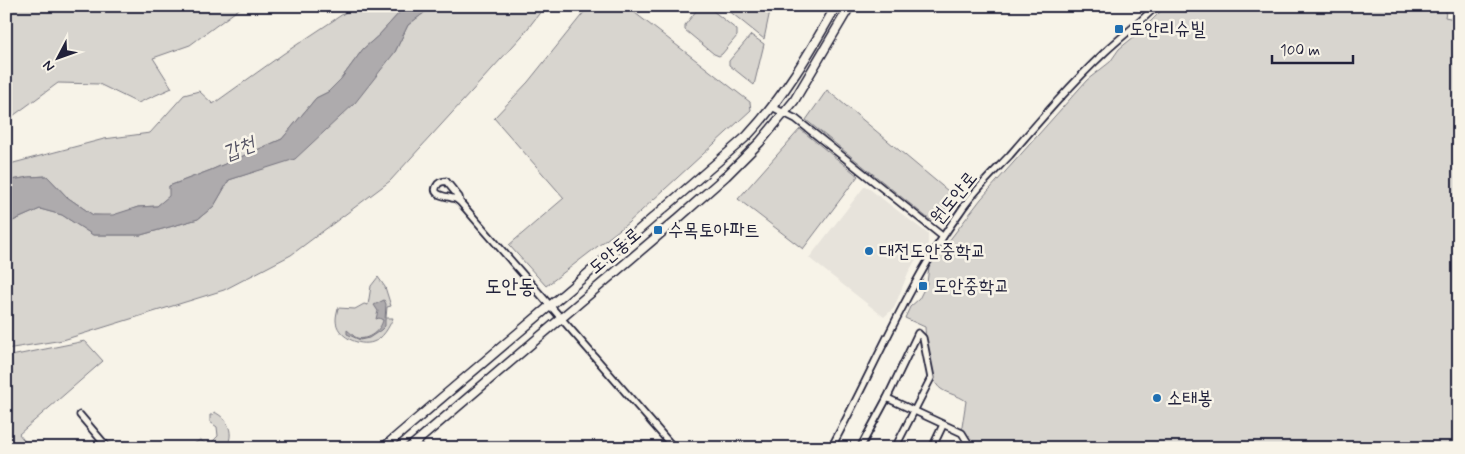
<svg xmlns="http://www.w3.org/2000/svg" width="1465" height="454" viewBox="0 0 1465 454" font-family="Mynerve,'Poor Story',sans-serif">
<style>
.built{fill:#e7e3db}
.green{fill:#d8d5cf;stroke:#7d7c85}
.water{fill:#aeabad;stroke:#76747f}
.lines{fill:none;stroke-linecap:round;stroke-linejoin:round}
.minor-casing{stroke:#22223b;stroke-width:9}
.major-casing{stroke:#22223b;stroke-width:11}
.minor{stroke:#f7f3e8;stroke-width:5.5}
.major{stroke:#f7f3e8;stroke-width:8}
.poi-dot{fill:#1f6fb2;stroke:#f7f3e8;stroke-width:2}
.labels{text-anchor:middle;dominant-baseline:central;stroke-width:5;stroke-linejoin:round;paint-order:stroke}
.poi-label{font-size:19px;fill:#22223b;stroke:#f7f3e8;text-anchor:start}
.street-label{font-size:19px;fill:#22223b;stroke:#f7f3e8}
.water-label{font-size:20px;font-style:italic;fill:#535263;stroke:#f7f3e8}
.quarter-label{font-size:21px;fill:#22223b;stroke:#f7f3e8}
</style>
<rect width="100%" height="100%" fill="#f7f3e8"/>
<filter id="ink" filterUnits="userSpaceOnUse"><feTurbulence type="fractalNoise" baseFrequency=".02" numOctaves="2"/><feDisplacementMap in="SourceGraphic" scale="10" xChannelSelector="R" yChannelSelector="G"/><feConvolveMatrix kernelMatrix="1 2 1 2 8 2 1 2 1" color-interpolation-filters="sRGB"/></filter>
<g filter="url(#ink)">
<!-- built -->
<path class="built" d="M864 187H867L928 234V244L915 261 908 273 894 308 884 317 809 258Z"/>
<!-- green -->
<g class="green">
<path d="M6 6H243L190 45 153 58 172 88 138 103 99 84 58 83 6 121Z"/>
<path d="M355 6H408L400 12 379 35 363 49 341 79 328 92 316 98 282 139 211 170 169 186 170 196 157 206 138 207 113 216 93 215 67 197 47 176 29 177 6 181V165L104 139 150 133 184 95 199 91 213 104 283 54Z"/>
<path d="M433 6H545L522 36 390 181 291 255 224 290 63 340 6 349V224L40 209 62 215 93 235H141L198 219 214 206 229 180 295 158 395 52 408 25Z"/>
<path d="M589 6H626L750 102 751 110 628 223 546 286 509 245 564 198 494 118 528 82Z"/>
<path d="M700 6H707L737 30V36L722 54 719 56 714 54 685 30V25Z"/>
<path d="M723 6H771L764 39Z"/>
<path d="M1166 6H1447L1445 17 1459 20V448H970L971 446 962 427 966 401C958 395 948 394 941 389 927 379 926 343 925 327L905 318 910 307 919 299 927 283 929 267 981 199 1087 80 1110 62 1119 49 1141 31Z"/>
<path d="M751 35 764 44 754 85 729 65V61Z"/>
<path d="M827 90 954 196 939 218 930 220 806 120Z"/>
<path d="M800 129 858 176 803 249 738 199Z"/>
<path d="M378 277 385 287 391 306 387 307 386 318H393C389 327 383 339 373 342 359 347 336 336 336 320 336 316 337 312 338 308L355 309 364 304 368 305 371 286Z"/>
<path d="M85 341 103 361 19 434 30 448H6V357Z"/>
<path d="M214 412C228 418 236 435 225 448H195L196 446 194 444 200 440 205 443H211L218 436 217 427 210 422V415H213Z"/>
</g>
<!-- water -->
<g class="water">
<path d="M408 6H433L408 25 395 52 355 103 295 159 229 180 214 206 198 219 141 235H93L62 215 40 209 6 224V181L29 177 47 176 67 197 93 215H113L138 207 157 206 169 196V186L211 170 282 139 316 98 328 92 341 79 363 49 379 35 400 12Z"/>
<path d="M384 300 386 304 385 321V326L381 330 369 338 360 340 347 334V330C350 332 354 337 357 338 368 341 381 330 383 320L379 318 376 319 378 311 374 305Z"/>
</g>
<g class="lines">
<!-- minor casing -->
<g class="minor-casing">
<g id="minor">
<path d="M772 107 796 119 942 236"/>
<path d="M460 202 459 197 446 181C442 182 441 181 438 184 429 196 447 196 452 198 455 198 458 200 460 202L674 448"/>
<path d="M887 398 962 433 970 446 969 448"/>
<path d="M80 415 108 448"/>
<path d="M831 448C874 369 907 285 960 212 974 191 993 173 1010 155 1041 119 1071 84 1105 52 1122 36 1140 23 1156 6"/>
<path d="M860 448 887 398 918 333 923 338 931 378 895 448"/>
<path d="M932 448 943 425"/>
</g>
</g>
<!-- major casing -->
<g class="major-casing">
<g id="major">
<path d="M383 448C504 344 627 242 747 136 784 97 810 52 836 6"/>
<path d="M409 448 674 222 726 176 760 142 794 101 850 6"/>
</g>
</g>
<!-- minor -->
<use href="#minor" class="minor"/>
<!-- major -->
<use href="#major" class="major"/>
</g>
</g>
<!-- markers -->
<g class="poi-dot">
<rect x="1114" y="24" width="10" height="10" rx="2.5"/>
<rect x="653" y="225" width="10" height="10" rx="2.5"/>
<circle cx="869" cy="251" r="5"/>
<rect x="918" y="281" width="10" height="10" rx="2.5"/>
<circle cx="1157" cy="398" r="5"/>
</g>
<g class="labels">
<!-- poi labels -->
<g class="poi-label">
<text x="1129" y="29">도안리슈빌</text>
<text x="668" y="230">수목토아파트</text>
<text x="879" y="251">대전도안중학교</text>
<text x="933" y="286">도안중학교</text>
<text x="1167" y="398">소태봉</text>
</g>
<!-- street labels -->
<g class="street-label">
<text transform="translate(954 198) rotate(-51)">원도안로</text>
<text transform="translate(615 251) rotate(-40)">도안동로</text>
</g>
<!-- water labels -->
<g class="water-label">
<text transform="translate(239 149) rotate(-21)">갑천</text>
</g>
<!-- quarter labels -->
<g class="quarter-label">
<text x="510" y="287">도안동</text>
</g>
</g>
<!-- margin -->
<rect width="1465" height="454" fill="none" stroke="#f7f3e8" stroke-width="25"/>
<rect x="12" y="12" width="1440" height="429" fill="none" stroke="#22223b" stroke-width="2" filter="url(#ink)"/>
<!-- north arrow -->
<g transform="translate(58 58) rotate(229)" stroke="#f7f3e8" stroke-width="4" paint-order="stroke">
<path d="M0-4L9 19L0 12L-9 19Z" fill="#22223b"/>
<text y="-8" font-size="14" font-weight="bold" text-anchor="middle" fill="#22223b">N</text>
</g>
<!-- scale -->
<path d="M1272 55v8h81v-8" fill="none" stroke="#22223b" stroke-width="2.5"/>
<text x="1280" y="55" font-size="15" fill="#22223b" stroke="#f7f3e8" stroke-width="4" paint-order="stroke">100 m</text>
</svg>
